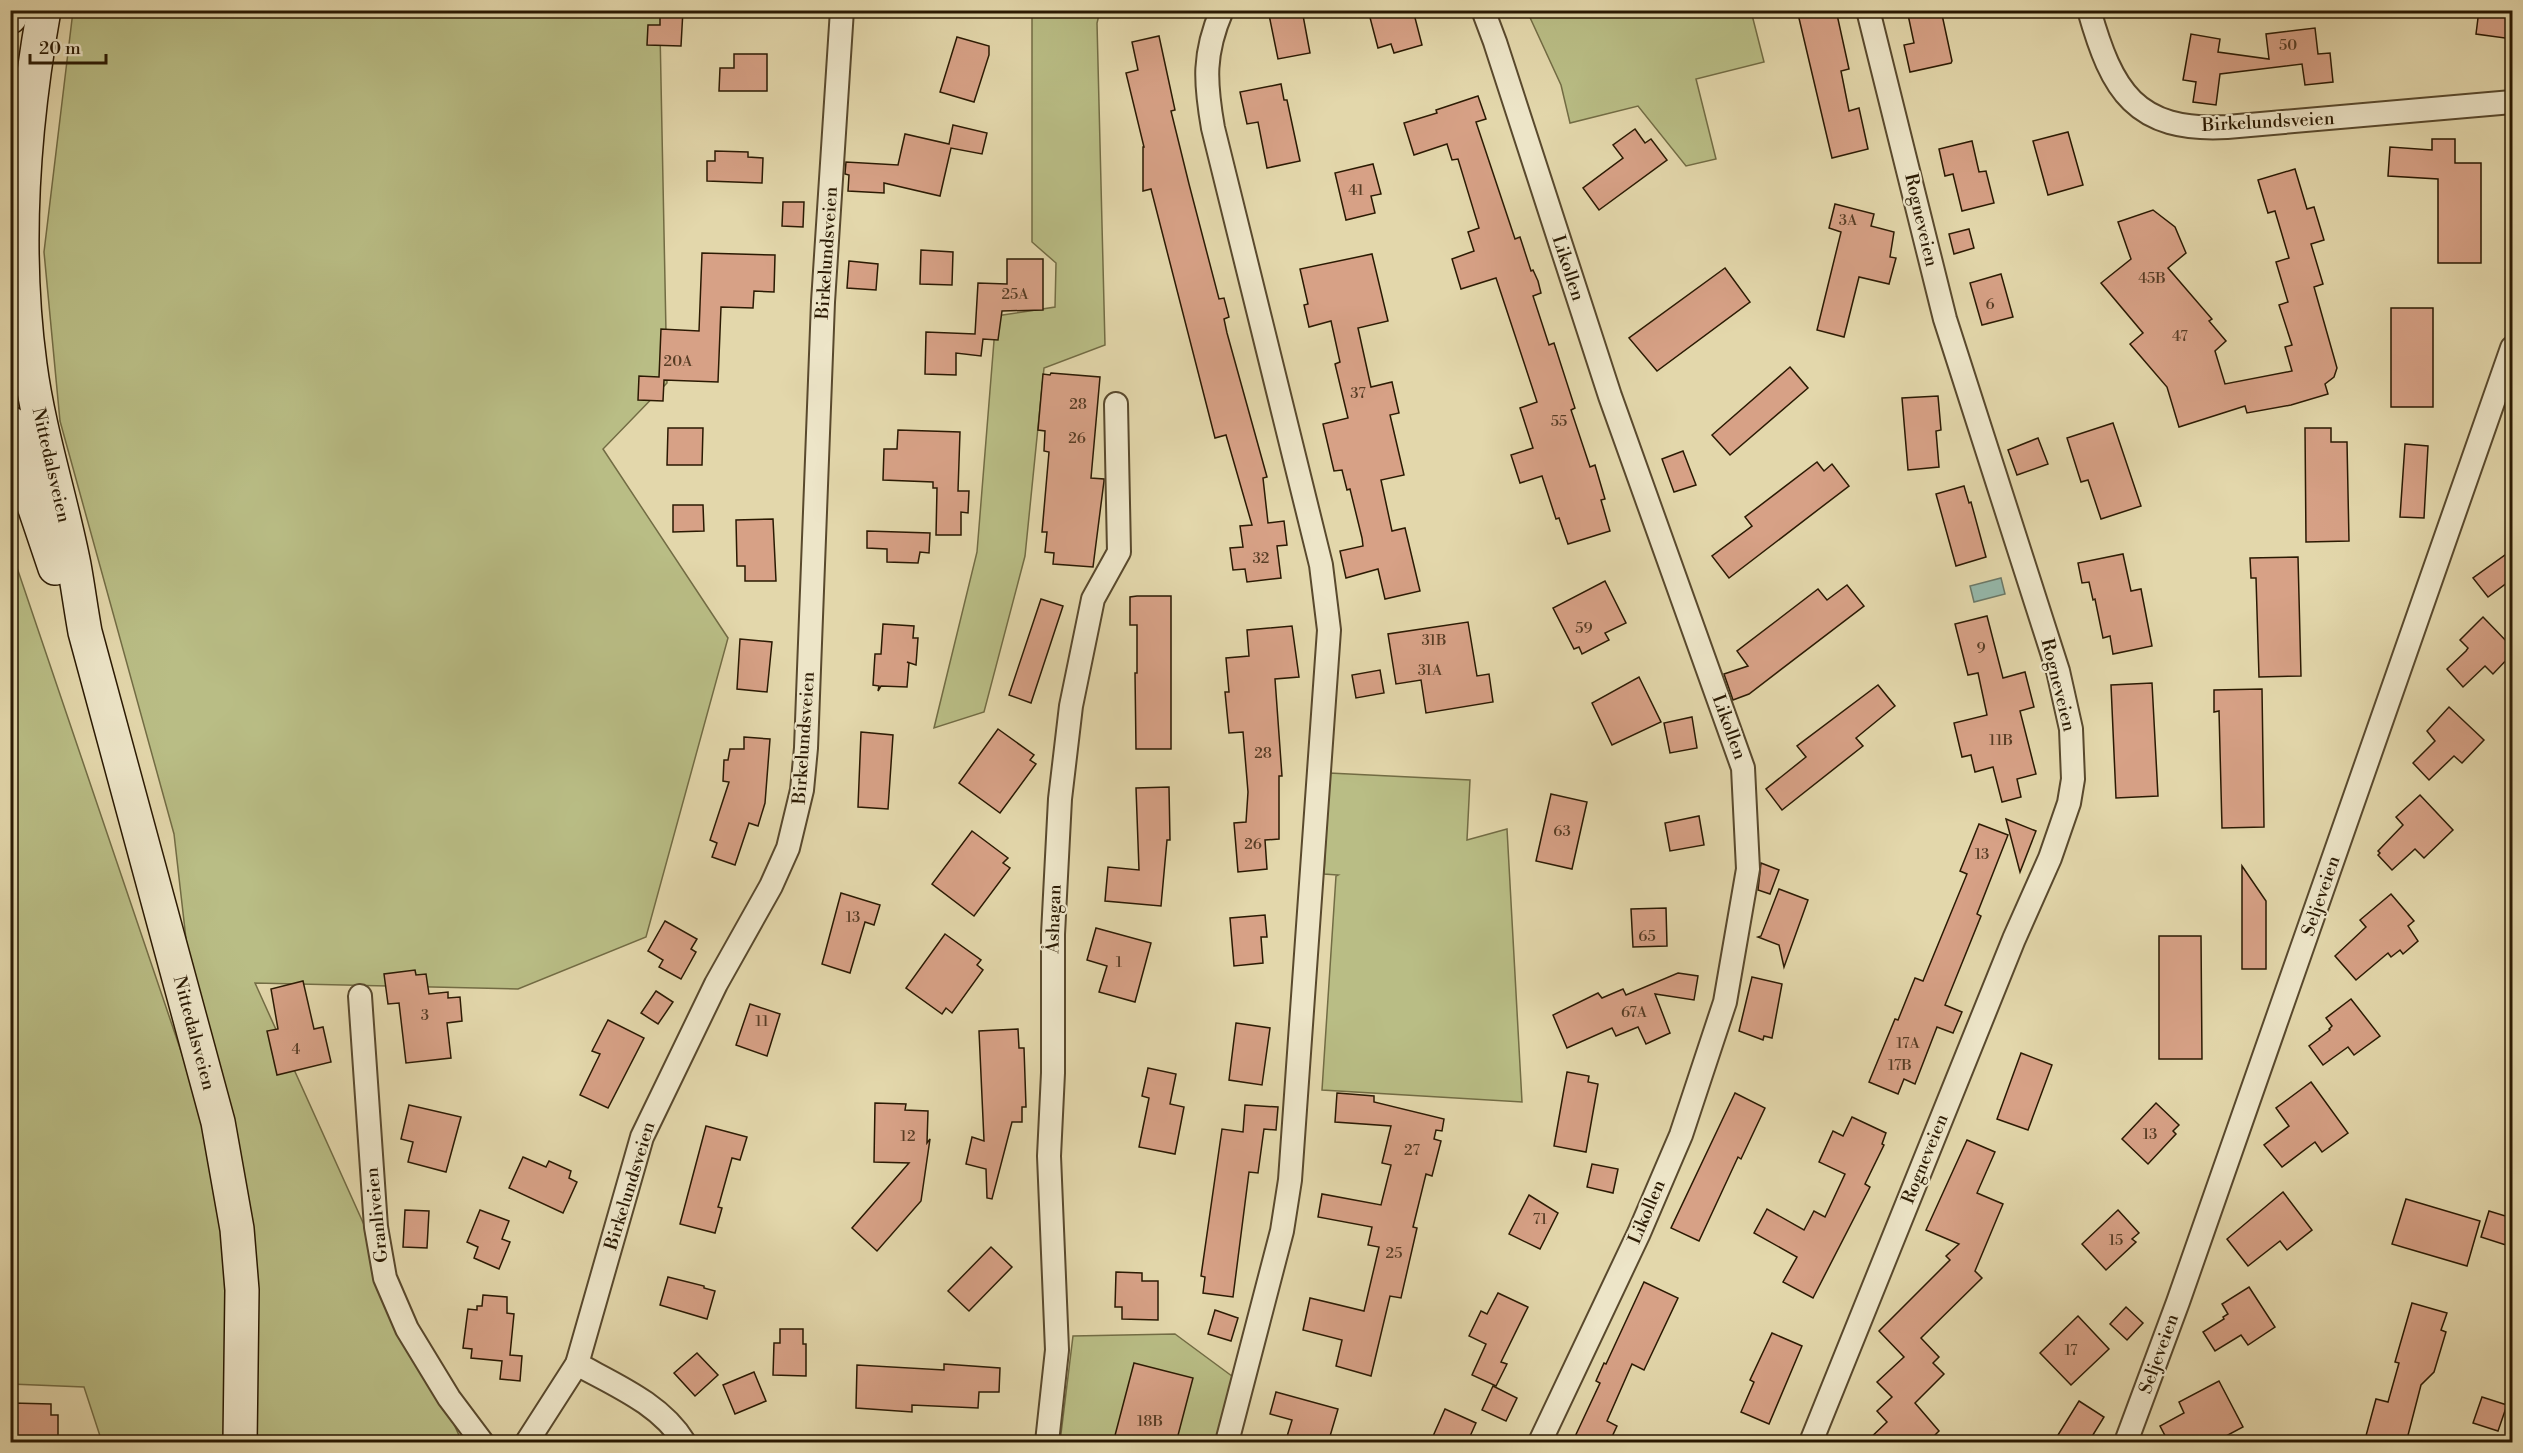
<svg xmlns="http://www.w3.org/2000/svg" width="2523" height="1453" viewBox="0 0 2523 1453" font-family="'Libre Bodoni',serif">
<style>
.green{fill:#b9bd85;stroke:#726c44;stroke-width:1.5}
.water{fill:#95b9ac;stroke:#6b7968;stroke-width:1.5}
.building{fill:#d7a186;stroke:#2b1a03;stroke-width:1.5}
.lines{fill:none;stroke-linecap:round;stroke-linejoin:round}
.minor-casing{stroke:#59492d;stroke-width:26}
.secondary-casing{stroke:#2b1a03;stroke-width:36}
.minor{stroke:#ede5c8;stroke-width:22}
.secondary{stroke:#ede5c8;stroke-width:33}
.labels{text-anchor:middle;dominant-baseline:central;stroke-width:4.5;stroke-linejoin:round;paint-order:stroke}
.number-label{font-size:15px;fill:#563c24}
.street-label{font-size:18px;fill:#2b1a03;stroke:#ede5c8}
</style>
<rect width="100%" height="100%" fill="#e3d7ab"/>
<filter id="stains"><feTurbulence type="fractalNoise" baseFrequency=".00333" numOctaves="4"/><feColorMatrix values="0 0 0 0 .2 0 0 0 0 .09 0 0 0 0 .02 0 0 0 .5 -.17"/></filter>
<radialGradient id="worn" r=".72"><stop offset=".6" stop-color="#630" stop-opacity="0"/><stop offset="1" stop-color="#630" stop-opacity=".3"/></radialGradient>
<!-- green -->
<g class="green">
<path d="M73 11H665L660 31 667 383 603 449 728 638 646 937 518 989 255 983 462 1442H102L84 1387 11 1384 10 547 208 1131 174 834 60 421 44 252Z"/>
<path d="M1032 11H1100L1097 23 1105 345 1044 368 1025 556 984 712 934 728 977 552 996 316 1055 307 1056 263 1032 242Z"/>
<path d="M1527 11H1751L1764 62 1696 79 1716 159 1686 166 1638 106 1570 123 1561 85Z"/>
<path d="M1329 773 1470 780 1467 840 1507 829 1522 1102 1322 1090 1336 876 1338 875 1324 874Z"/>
<path d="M1175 1334 1244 1385 1226 1442H1060L1073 1336Z"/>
</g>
<!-- water -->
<path class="water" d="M2001 578 2005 594 1974 602 1970 586Z"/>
<!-- building -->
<g class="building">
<path d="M660 10H683L681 46 647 45 648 25H660Z"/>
<path d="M1268 10H1302L1310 53 1278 59Z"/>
<path d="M1368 10H1413L1422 45 1394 53 1391 44 1378 48Z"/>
<path d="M1813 10H1836L1849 69 1841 71 1849 111 1859 108 1868 149 1832 158 1798 14Z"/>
<path d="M1907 10H1941L1952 61 1951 63 1910 72 1904 45 1914 43Z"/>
<path d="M2479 10H2512V39L2476 34Z"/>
<path d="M2315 28 2318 54 2330 53 2333 82 2305 85 2302 64 2220 74 2216 105 2193 102 2196 82 2183 80 2191 34 2220 39 2218 52 2269 59 2266 34Z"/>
<path d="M1159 36 1175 110 1171 111 1189 184 1219 299 1224 298 1229 317 1224 319 1227 333 1267 477 1263 478 1268 523 1284 521 1287 545 1277 546 1281 578 1247 582 1245 569 1233 570 1230 548 1243 547 1240 526 1252 525 1226 435 1215 438 1151 189 1143 191V147H1144L1126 73 1138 70 1132 42Z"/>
<path d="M957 37 989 46V55L974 102 940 92Z"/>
<path d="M734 54H767V91H719L720 68H734Z"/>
<path d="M1281 84 1284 100H1287L1300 161 1267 168 1258 122 1247 124 1240 92Z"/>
<path d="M1478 96 1486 119 1476 122 1515 239 1520 237 1531 271 1533 270 1538 281 1541 293 1533 296 1549 345 1554 343 1575 408 1571 410 1590 467 1595 465 1605 499 1601 500 1610 531 1568 544 1559 518 1556 519 1542 476 1520 483 1511 455 1533 448 1520 408 1537 402 1496 278 1461 289 1452 259 1474 251 1468 232 1479 228 1458 159 1452 160 1447 144 1414 155 1404 123 1437 113 1436 110Z"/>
<path d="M953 125 987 133 982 154 951 148 940 196 884 183V193L848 191 849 175 845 174 846 162 898 165 905 134 949 144Z"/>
<path d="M1635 129 1645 143 1651 139 1667 160 1599 210 1583 188 1623 158 1613 145Z"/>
<path d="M2068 132 2083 185 2048 195 2033 141Z"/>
<path d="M2432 139H2455V163H2481V263H2438V179L2388 176 2390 147 2432 150Z"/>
<path d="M1972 141 1979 172 1986 171 1994 203 1962 211 1953 174 1945 176 1939 149Z"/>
<path d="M715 151 748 152V157L763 158 762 183 707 181V161H715Z"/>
<path d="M1373 164 1381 194 1371 196 1375 213 1346 220 1335 173Z"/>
<path d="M2295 169 2307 209 2314 207 2324 240 2311 244 2323 284 2314 287 2337 368 2334 377 2325 384 2328 394 2291 405 2247 413 2245 406 2179 427 2167 387 2130 344 2143 333 2101 283 2131 259 2118 222 2153 210 2175 227 2186 253 2168 268 2212 319 2209 321 2226 341 2215 351 2225 384 2292 371 2285 347 2292 345 2279 305 2288 302 2276 262 2289 258 2275 211 2268 213 2258 180Z"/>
<path d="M783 202H804L803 227 782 226Z"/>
<path d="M1835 204 1874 214 1871 226 1894 232 1890 257 1896 258 1889 284 1859 277 1844 337 1817 330 1841 232 1829 228Z"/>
<path d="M1969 229 1974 248 1954 254 1949 234Z"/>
<path d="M921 250 953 252 952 285 920 284Z"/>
<path d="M702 253 775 255 774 292 754 291 753 308 721 307 718 382 664 380 663 401 638 400 639 376 659 377 661 329 699 331Z"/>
<path d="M1372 254 1388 321 1358 328 1371 387 1392 382 1399 413 1390 415 1404 475 1381 480 1392 531 1405 528 1420 591 1385 599 1378 569 1346 578 1340 551 1363 546 1362 538 1350 489 1347 490 1342 470 1334 471 1323 424 1348 418 1335 364 1340 362 1331 321 1309 327 1304 305 1308 304 1300 269Z"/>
<path d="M1007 259H1043V310L1002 311 998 340 983 339 981 356 956 353V375L925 374 926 332 975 334 978 283 1007 284Z"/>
<path d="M849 261 878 264 876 290 847 288Z"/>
<path d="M1725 268 1750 302 1657 371 1629 338Z"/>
<path d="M2001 274 2013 317 1982 325 1970 283Z"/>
<rect x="2391" y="308" width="42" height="99"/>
<path d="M1790 367 1808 388 1730 455 1712 435Z"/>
<path d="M1051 373 1100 377 1091 478 1104 479V481L1093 567 1053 564 1054 553 1045 552 1047 532H1042L1049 452 1044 451 1045 431 1038 430 1043 374 1050 375Z"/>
<path d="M1938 396 1941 430 1936 431 1939 467 1908 470 1902 398Z"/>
<path d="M2113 423 2141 506 2101 519 2088 480 2081 482 2067 438Z"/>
<path d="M668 428H703L702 465H667Z"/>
<path d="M2305 428H2331V442H2347L2349 541 2306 542Z"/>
<path d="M898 430 960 432 958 491H969L968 513 961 512V535H936L937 488H933V482L883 480 884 449H897Z"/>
<path d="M2038 438 2048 464 2017 475 2008 450Z"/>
<path d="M2405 444 2428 446 2424 518 2400 517Z"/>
<path d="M1683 451 1696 485 1674 492 1662 459Z"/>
<path d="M1817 462 1824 471 1832 464 1849 486 1729 578 1712 556 1752 526 1745 517Z"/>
<path d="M1964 486 1969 503 1971 502 1986 557 1956 566 1936 494Z"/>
<path d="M673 505H703L704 531 673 532Z"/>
<path d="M773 519 776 581H745V566H737L736 520Z"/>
<path d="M867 531 930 533 929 553 920 552 918 563 887 562V549L867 548Z"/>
<path d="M2512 550V579L2488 597 2473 578Z"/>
<path d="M2123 554 2131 591 2141 589 2152 646 2113 654 2110 636 2103 638 2095 599 2093 600 2089 582 2082 583 2078 563Z"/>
<path d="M2298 557 2301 676 2259 677 2256 578H2251L2250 558Z"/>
<path d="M1605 581 1626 623 1605 633 1609 640 1582 654 1579 647 1574 649 1553 608Z"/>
<path d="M1847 585 1864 606 1749 694 1733 700 1724 674 1748 666 1737 651 1818 589 1827 600Z"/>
<path d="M1137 596H1171V749H1136L1135 673H1137V625H1130V597Z"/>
<path d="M1041 599 1063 606 1031 703 1009 695Z"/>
<path d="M1987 616 2003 678 2025 672 2034 707 2020 711 2036 774 2017 779 2021 797 2002 802 1993 767 1975 772 1971 755 1962 757 1954 723 1987 715 1978 673 1968 675 1955 624Z"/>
<path d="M2483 617 2512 647V654L2493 674 2485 666 2463 687 2447 669 2466 651 2468 648 2460 640Z"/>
<path d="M1468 622 1477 676 1489 674 1493 702 1426 713 1421 680 1396 684 1388 634Z"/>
<path d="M883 624 914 626 913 638H918L916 665 907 662 909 663 907 687 881 686 878 691 879 686 873 685 875 654H881Z"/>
<path d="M1292 626 1299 677 1275 679 1282 776H1279V839L1265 840 1267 869 1238 872 1234 823 1246 822 1248 792 1243 732 1229 733 1225 692H1229L1226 658 1249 656 1247 630Z"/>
<path d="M740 639 772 642 767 692 737 689Z"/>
<path d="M1380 670 1384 693 1356 698 1352 675Z"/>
<path d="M1639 677 1661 722 1612 745 1592 703Z"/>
<path d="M2152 683 2158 796 2116 798 2111 685Z"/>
<path d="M1878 685 1895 706 1856 738 1863 746 1782 810 1766 789 1806 757 1797 746Z"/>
<path d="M2262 689 2264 827 2222 828 2219 711 2214 712V690Z"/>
<path d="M2449 707 2484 740 2462 763 2454 756 2429 780 2413 763 2435 741 2427 731Z"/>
<path d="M1692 717 1697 748 1670 753 1664 723Z"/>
<path d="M998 729 1034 755 1030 760 1036 764 1000 813 959 783Z"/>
<path d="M861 732 893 735 888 809 858 807Z"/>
<path d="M744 737 770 739 765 803 758 826 749 823 735 865 712 857 717 843 710 840 729 782 723 781 724 760H728L730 749H744Z"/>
<path d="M1169 787 1170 840H1167L1161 906 1105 901 1108 867 1139 870 1136 788Z"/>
<path d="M1551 794 1587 802 1572 869 1536 861Z"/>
<path d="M2420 795 2453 830 2424 858 2415 849 2392 870 2378 855 2380 853 2378 851 2403 825 2396 817Z"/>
<path d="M1699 816 1704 845 1670 851 1665 823Z"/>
<path d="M2006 819 2036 831 2020 872Z"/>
<path d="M1979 824 2008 835 1977 914 1981 916 1945 1005 1962 1012 1953 1033 1937 1027 1915 1084 1904 1079 1898 1094 1869 1082 1895 1019 1898 1020 1915 978 1923 981 1967 874 1960 871Z"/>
<path d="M972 831 1008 858 1003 863 1010 868 974 916 932 884Z"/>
<path d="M1761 863 1779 870 1770 894 1758 890Z"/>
<path d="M2242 866 2266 901V969H2242Z"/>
<path d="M1779 889 1808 900 1784 967 1779 945 1758 937 1761 936Z"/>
<path d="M841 893 880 905 874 925 865 922 850 973 822 964Z"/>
<path d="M2391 894 2414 921 2408 926 2418 941 2403 954 2400 950 2391 957 2388 953 2356 980 2335 956 2366 927 2360 920Z"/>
<path d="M1666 908 1667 946 1633 947 1631 909Z"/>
<path d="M1265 915 1267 937H1261L1263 963 1234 966 1230 918Z"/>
<path d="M665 921 697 939 691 949 696 952 681 979 659 967 663 960 648 951Z"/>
<path d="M1096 928 1151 943 1135 1002 1099 992 1107 966 1087 960Z"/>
<path d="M945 934 981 960 977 965 983 970 952 1013 946 1008 942 1014 906 988Z"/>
<path d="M2159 936H2201L2202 1059H2159Z"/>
<path d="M415 970 416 975 426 974 429 994 448 992V998L460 997 462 1021 447 1023 451 1058 406 1063 399 1003 388 1004 384 974Z"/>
<path d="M1678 973 1698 976 1694 1000 1655 994 1670 1033 1646 1044 1638 1027 1616 1036 1612 1028 1567 1048 1553 1015 1598 993 1602 998 1623 989 1626 995Z"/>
<path d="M1752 977 1782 984 1772 1038 1764 1036 1763 1040 1739 1031Z"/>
<path d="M303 981 314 1029 323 1027 331 1062 277 1075 267 1031 278 1029 271 989Z"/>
<path d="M656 991 673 1002 658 1024 641 1013Z"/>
<path d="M2351 999 2380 1036 2354 1055 2348 1047 2323 1065 2309 1046 2330 1030 2329 1029 2332 1026 2326 1018Z"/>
<path d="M750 1004 780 1014 767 1056 736 1045Z"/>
<path d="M608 1020 644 1038 608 1108 580 1095 600 1054 592 1051Z"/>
<path d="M1236 1023 1270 1028 1262 1085 1229 1080Z"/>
<path d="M1018 1029 1019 1048H1024L1026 1107H1022V1122H1012L992 1199 987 1198 986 1169 966 1164 972 1137 984 1141 979 1031Z"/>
<path d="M2021 1053 2052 1065 2028 1130 1997 1119Z"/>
<path d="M1148 1068 1176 1074 1170 1104 1184 1107 1175 1154 1139 1147 1149 1098 1142 1096Z"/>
<path d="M1567 1072 1589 1076 1588 1082 1598 1084 1586 1152 1554 1146Z"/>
<path d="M2311 1082 2348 1133 2322 1152 2315 1142 2282 1167 2264 1145 2289 1126 2276 1108Z"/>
<path d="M1337 1093 1374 1096V1102L1444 1119 1442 1131 1436 1130 1434 1139 1441 1141 1432 1176 1426 1174 1413 1227 1417 1228 1401 1298 1390 1296 1371 1376 1336 1366 1342 1340 1303 1330 1310 1298 1364 1311 1379 1247 1368 1245 1372 1227 1318 1217 1322 1194 1381 1205 1391 1165 1382 1163 1391 1126 1335 1122Z"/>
<path d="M1735 1093 1765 1108 1741 1159 1738 1157 1699 1241 1671 1228Z"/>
<path d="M875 1103 906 1104 905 1110 928 1111 927 1143 930 1139 921 1201 877 1251 852 1228 909 1163 874 1162Z"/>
<path d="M2156 1103 2179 1125 2173 1131 2176 1134 2148 1164 2122 1139Z"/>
<path d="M409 1105 461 1117 446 1172 408 1162 413 1142 401 1139Z"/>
<path d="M1245 1105 1278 1107 1276 1130 1264 1129 1258 1173 1249 1172 1233 1297 1203 1293 1205 1277 1201 1276 1222 1129 1243 1132Z"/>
<path d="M1852 1117 1886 1133 1882 1144 1884 1145 1865 1184 1870 1187 1813 1298 1783 1282 1797 1257 1754 1233 1767 1209 1804 1230 1814 1211 1825 1217 1845 1174 1819 1162 1833 1131 1843 1136Z"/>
<path d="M706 1126 747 1137 740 1160 732 1158 720 1201 718 1207 722 1208 715 1233 680 1224Z"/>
<path d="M1967 1140 1995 1152 1977 1193 2003 1204 1975 1271 1982 1278 1921 1338 1939 1357 1933 1363 1944 1374 1915 1403 1939 1431 1927 1443H1865L1887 1422 1877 1411 1892 1397 1877 1382 1904 1357 1879 1331 1950 1260 1946 1256 1959 1244 1926 1230Z"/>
<path d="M523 1157 546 1167 549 1161 571 1171 569 1178 577 1182 563 1213 509 1188Z"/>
<path d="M1592 1164 1618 1169 1613 1193 1587 1187Z"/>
<path d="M2283 1192 2312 1230 2287 1250 2280 1241 2248 1266 2227 1239Z"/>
<path d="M1529 1195 1558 1213 1540 1249 1509 1234Z"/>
<path d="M2406 1199 2480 1221 2467 1266 2392 1244Z"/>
<path d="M405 1210 429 1211 427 1248 403 1247Z"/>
<path d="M480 1210 509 1221 502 1239 510 1242 499 1269 474 1258 478 1247 467 1242Z"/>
<path d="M2118 1210 2139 1233 2132 1239 2136 1242 2106 1270 2082 1244Z"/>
<path d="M2489 1211 2512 1218V1247L2481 1237Z"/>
<path d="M991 1247 1012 1267 969 1311 948 1291Z"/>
<path d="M1116 1272 1142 1273V1281H1158V1320L1122 1319V1307H1115Z"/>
<path d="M668 1277 704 1286V1288L715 1291 707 1319 660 1305Z"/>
<path d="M1644 1282 1678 1298 1644 1370 1632 1364 1607 1421 1617 1426 1609 1443H1572L1600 1383 1596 1381 1604 1363 1606 1364Z"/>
<path d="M2249 1287 2275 1327 2248 1345 2241 1335 2215 1351 2203 1332 2224 1319 2223 1317 2228 1314 2222 1304Z"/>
<path d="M1498 1293 1528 1307 1501 1362 1507 1364 1496 1386 1472 1375 1486 1344 1469 1336 1481 1311 1487 1314Z"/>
<path d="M483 1295 507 1297V1313L514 1314 510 1355 522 1356 520 1381 500 1379 502 1361 471 1358 472 1349 463 1348 468 1309 477 1310V1306H482Z"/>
<path d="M2412 1303 2447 1313 2441 1330 2446 1332 2434 1372 2421 1385 2406 1443H2364L2376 1399 2388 1402 2399 1363 2395 1362Z"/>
<path d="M2126 1307 2143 1323 2127 1340 2110 1324Z"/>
<path d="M1215 1310 1238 1318 1231 1341 1208 1334Z"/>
<path d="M2078 1316 2109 1349 2071 1385 2040 1353Z"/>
<path d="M780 1329H803V1344H806V1376L773 1375 774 1343H780Z"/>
<path d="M1772 1333 1802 1346 1769 1424 1741 1412 1754 1382 1750 1380Z"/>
<path d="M697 1353 718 1375 695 1396 674 1373Z"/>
<path d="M1134 1363 1193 1378 1176 1443H1113Z"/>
<path d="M944 1364 1000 1368 999 1392H979L978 1408 912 1405V1412L856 1408 857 1365 944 1370Z"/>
<path d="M754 1372 766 1401 735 1414 723 1385Z"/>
<path d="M2219 1381 2243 1427 2213 1443H2169L2160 1426 2184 1413 2179 1402Z"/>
<path d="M1493 1386 1517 1398 1506 1421 1482 1410Z"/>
<path d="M1276 1392 1338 1409 1328 1443H1285L1292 1420 1270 1414Z"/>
<path d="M2482 1397 2507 1405 2498 1431 2473 1423Z"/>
<path d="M2079 1401 2104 1417 2088 1443H2053Z"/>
<path d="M12 1403 51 1404V1415H58V1439H50V1443H10Z"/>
<path d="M1445 1409 1476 1423 1467 1443H1430Z"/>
</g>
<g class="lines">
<!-- minor casing -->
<g class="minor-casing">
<g id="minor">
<path d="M1222 10C1203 54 1205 82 1213 128L1321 565 1329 630 1290 1180 1282 1231 1227 1442"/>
<path d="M1483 10 1495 42 1610 396 1743 768 1748 869 1725 1002 1681 1135 1639 1233 1540 1442"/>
<path d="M2089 10C2112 91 2135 132 2227 127L2512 102"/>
<path d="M360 996 376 1227 385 1278 407 1329 449 1398 482 1442"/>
<path d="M577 1364C615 1385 661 1404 684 1442"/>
<path d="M527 1442 577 1364 642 1137 716 984 771 886 788 848 802 790 806 748 823 302 842 10"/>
<path d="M1047 1442 1057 1350 1049 1156 1053 1073V934L1060 799 1071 706 1093 599 1119 552 1116 404"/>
<path d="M1811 1442 2014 939 2050 858 2069 803 2073 779 2071 729 2058 671 1945 319 1868 10"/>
<path d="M2126 1442 2178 1302 2512 348"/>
</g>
</g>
<!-- secondary casing -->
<g class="secondary-casing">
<g id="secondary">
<path d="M44 10C23 127 14 247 30 365 39 433 61 498 74 565 78 587 81 610 85 632L218 1122 237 1229 242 1290 240 1442"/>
<path d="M10 17 12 10"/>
<path d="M10 423 31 497 55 568"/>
</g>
</g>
<!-- minor -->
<use href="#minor" class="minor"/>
<!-- secondary -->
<use href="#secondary" class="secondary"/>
</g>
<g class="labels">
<!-- number labels -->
<g class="number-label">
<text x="2288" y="45">50</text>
<text x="1356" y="190">41</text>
<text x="1848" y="220">3A</text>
<text x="2152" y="278">45B</text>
<text x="1015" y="294">25A</text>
<text x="1990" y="304">6</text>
<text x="2180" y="336">47</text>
<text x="678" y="361">20A</text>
<text x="1358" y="393">37</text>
<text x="1078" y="404">28</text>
<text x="1559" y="421">55</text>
<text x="1077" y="438">26</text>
<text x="1261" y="558">32</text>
<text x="1584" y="628">59</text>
<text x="1434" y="640">31B</text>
<text x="1981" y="648">9</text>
<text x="1430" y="670">31A</text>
<text x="2001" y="740">11B</text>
<text x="1263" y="753">28</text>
<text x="1562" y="831">63</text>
<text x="1253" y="844">26</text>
<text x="1982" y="854">13</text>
<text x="853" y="917">13</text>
<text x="1647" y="936">65</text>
<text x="1119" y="962">1</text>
<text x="1634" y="1012">67A</text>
<text x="425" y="1015">3</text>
<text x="762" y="1021">11</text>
<text x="1908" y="1043">17A</text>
<text x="296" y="1049">4</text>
<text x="1900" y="1065">17B</text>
<text x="2150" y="1134">13</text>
<text x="908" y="1136">12</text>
<text x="1412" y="1150">27</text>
<text x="1540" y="1219">71</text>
<text x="2116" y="1240">15</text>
<text x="1394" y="1253">25</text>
<text x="2071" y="1350">17</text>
<text x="1150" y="1421">18B</text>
</g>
<!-- street labels -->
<g class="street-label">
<text transform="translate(2268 122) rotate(-3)">Birkelundsveien</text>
<text transform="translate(1921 220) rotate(77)">Rogneveien</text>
<text transform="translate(827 253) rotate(-86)">Birkelundsveien</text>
<text transform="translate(1568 268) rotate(72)">Likollen</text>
<text transform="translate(51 465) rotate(77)">Nittedalsveien</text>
<text transform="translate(2058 685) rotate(76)">Rogneveien</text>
<text transform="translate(1729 727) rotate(70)">Likollen</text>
<text transform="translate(804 738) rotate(-86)">Birkelundsveien</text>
<text transform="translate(2321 896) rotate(-71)">Seljeveien</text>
<text transform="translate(1054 919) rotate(-88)">Åshagan</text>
<text transform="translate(194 1033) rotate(75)">Nittedalsveien</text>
<text transform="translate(1925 1159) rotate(-68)">Rogneveien</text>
<text transform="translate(630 1186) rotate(-73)">Birkelundsveien</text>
<text transform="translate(1647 1212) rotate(-67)">Likollen</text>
<text transform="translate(377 1215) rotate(-96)">Granliveien</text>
<text transform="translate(2159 1354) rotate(-70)">Seljeveien</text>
</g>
</g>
<!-- margin -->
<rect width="2523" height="1453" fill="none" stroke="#e3d7ab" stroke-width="36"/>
<rect x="12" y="12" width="2499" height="1429" fill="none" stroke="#2b1a03" stroke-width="3"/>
<rect x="18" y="18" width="2487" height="1417" fill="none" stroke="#2b1a03" stroke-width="1.5"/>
<!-- scale -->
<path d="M30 54v9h76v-9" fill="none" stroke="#2b1a03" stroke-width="3"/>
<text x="39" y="54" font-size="18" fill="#2b1a03" stroke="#ede5c8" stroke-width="4.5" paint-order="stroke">20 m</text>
<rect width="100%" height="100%" filter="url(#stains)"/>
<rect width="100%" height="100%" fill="url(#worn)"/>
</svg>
